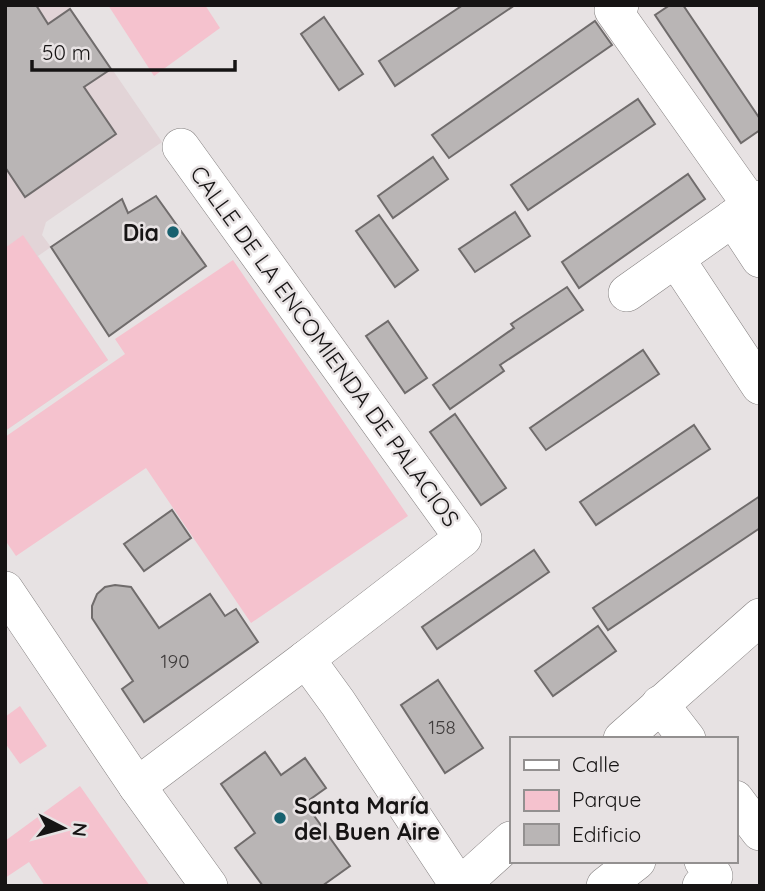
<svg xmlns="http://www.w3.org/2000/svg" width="765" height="891" viewBox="0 0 765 891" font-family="Quicksand,sans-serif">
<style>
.built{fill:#e2d4d7}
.green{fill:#f5c2ce}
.building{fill:#b9b5b5;stroke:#706c6c;stroke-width:2}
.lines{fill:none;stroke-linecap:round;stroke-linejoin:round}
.minor-casing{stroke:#837f7f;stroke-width:38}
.minor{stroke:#fff;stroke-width:37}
.poi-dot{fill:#18616f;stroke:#e7e2e3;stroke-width:2.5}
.labels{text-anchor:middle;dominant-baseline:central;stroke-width:5;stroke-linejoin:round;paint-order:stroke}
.number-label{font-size:19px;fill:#3f3c3c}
.poi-label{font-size:23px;font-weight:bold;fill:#161414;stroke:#e7e2e3;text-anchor:end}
.street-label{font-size:23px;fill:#161414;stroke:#e7e2e3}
</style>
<rect width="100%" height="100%" fill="#e7e2e3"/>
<!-- built -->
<path class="built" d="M5 5H68L162 142 46 222 42 235 51 247 38 256 108 360 5 431Z"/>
<!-- green -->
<g class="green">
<path d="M108 5H205L220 28 154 76Z"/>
<path d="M23 235 108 360 5 431V248Z"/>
<path d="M233 260 408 516 251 623 146 468 16 556 5 540V437L125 354 115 339Z"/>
<path d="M20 706 47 746 20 764 5 743V717Z"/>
<path d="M80 786 150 886H45L29 862 5 878V841Z"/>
</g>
<!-- building -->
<g class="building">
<path d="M5 5H36L48 24 70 9 111 69 84 87 116 134 25 197 5 167Z"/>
<path d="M463 5H515L395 86 379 61Z"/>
<path d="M670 5H683L760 119V130L741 143 655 15Z"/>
<path d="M324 17 363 74 339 90 301 34Z"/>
<path d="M595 21 612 45 449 158 432 135Z"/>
<path d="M638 99 655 124 528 210 511 185Z"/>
<path d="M433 157 448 179 393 218 378 196Z"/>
<path d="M688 174 705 199 579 288 562 262Z"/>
<path d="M156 196 206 266 109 336 51 247 122 199 128 213Z"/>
<path d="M515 212 530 236 475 272 459 249Z"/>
<path d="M379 215 418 270 395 287 356 231Z"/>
<path d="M567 287 583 310 500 365 504 371 450 409 433 385 514 328 511 324Z"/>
<path d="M388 321 427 378 405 393 366 336Z"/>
<path d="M643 350 659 374 546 450 530 428Z"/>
<path d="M455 414 506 488 481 505 430 432Z"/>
<path d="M694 425 710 449 596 525 580 502Z"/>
<path d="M760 496V528L608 630 593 608Z"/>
<path d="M172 510 191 538 144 571 124 544Z"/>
<path d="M534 550 549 572 437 649 422 627Z"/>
<path d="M115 585 131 587 159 628 210 594 225 616 236 609 258 642 144 722 122 689 133 681 92 618V606L97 594 105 587Z"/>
<path d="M598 626 616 651 553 696 535 671Z"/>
<path d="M438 680 483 748 445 773 401 705Z"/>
<path d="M265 752 281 775 305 758 326 788 305 803 350 866 322 886H263L235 848 255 833 221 784Z"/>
</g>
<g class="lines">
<!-- minor casing -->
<g class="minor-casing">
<g id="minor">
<path d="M620 5 613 10 751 205"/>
<path d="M181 147 463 538 306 659 338 703 459 886"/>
<path d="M733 218 760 259"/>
<path d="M676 259 760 386"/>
<path d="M627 293 760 199"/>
<path d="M5 590 137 786 209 886"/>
<path d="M660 704 687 739"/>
<path d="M622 739 760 617"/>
<path d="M137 786 306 659"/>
<path d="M735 799 760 832"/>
<path d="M460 886 511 840"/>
<path d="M605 886 637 861"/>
<path d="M701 886 714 876 703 861"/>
</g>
</g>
<!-- minor -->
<use href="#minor" class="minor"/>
</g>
<!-- markers -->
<g class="poi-dot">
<circle cx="173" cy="232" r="7"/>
<circle cx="280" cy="818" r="7"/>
</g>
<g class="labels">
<!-- number labels -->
<g class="number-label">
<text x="175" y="661">190</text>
<text x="442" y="727">158</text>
</g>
<!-- poi labels -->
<g class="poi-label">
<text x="159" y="232">Dia</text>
<text x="294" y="805" text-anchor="start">Santa María<tspan x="294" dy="26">del Buen Aire</tspan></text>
</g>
<!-- street labels -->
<g class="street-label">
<text transform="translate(325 346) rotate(54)">CALLE DE LA ENCOMIENDA DE PALACIOS</text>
</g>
</g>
<!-- border -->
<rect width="765" height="891" fill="none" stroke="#161414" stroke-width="14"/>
<!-- legend -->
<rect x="510" y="737" width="228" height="126" fill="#e7e2e3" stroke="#939090" stroke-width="2"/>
<rect x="524" y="760" width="35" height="10" fill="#ffffff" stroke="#939090" stroke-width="2"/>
<text x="572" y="772" font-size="21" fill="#161414">Calle</text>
<rect x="524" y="790" width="35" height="21" fill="#f5c2ce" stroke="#939090" stroke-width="2"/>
<text x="572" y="807" font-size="21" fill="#161414">Parque</text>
<rect x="524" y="824" width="35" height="21" fill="#b9b5b5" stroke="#939090" stroke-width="2"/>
<text x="572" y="842" font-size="21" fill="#161414">Edificio</text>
<!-- north arrow -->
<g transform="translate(63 828) rotate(96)" stroke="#e7e2e3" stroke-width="5" paint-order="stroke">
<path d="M0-5L12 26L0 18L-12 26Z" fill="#161414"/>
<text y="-10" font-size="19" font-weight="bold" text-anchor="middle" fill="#161414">N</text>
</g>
<!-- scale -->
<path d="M32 60v10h203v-10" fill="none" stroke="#161414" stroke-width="3.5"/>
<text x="42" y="60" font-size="21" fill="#161414" stroke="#e7e2e3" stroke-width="5" paint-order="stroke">50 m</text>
</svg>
